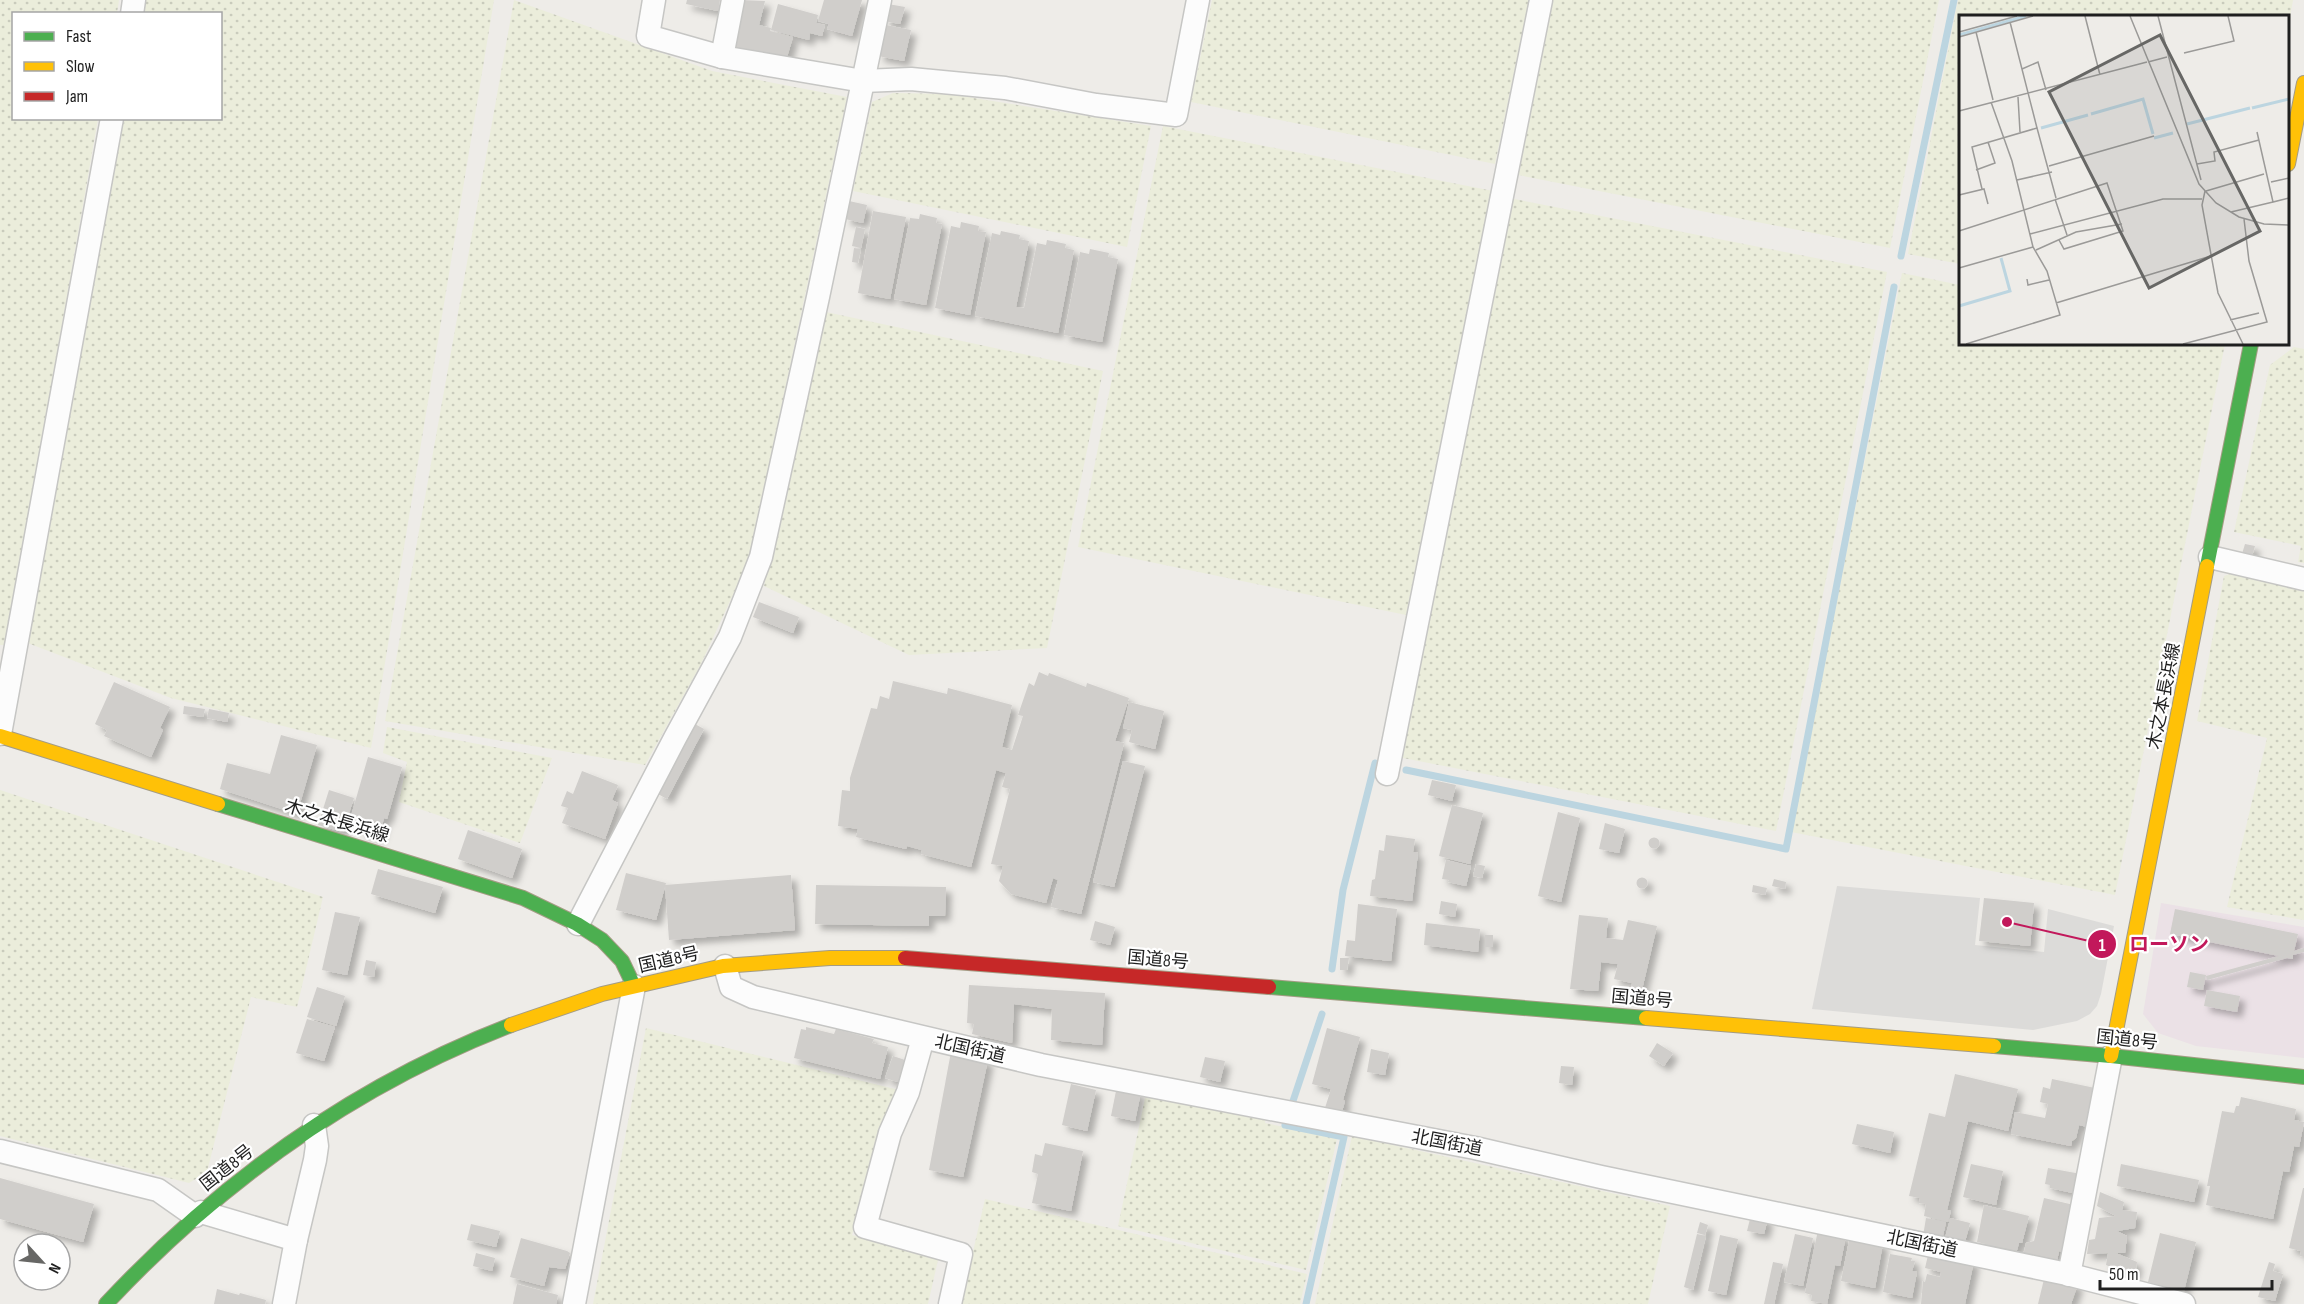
<svg xmlns="http://www.w3.org/2000/svg" width="2304" height="1304" viewBox="0 0 2304 1304" font-family="'Sofia Sans Condensed','Noto Sans JP',sans-serif">
<style>
.industrial{fill:#ebe1e6}
.religious{fill:#dcdbd9}
.farmland{fill:url(#farmland-dots)}
.lines{fill:none;stroke-linecap:round;stroke-linejoin:round}
.stream{stroke:#bcd5e0;stroke-width:7}
.building{fill:#d0cecb;filter:url(#shadow)}
.street-casing{stroke:#c6c6c4;stroke-width:25}
.fast-casing{stroke:#a49c84;stroke-width:16}
.slow-casing{stroke:#a49c84;stroke-width:16}
.jam-casing{stroke:#a49c84;stroke-width:16}
.street{stroke:#fcfcfc;stroke-width:22}
.fast{stroke:#4caf50;stroke-width:14}
.slow{stroke:#ffc107;stroke-width:14}
.jam{stroke:#c62828;stroke-width:14}
.labels{text-anchor:middle;dominant-baseline:central;stroke-width:4.5;stroke-linejoin:round;paint-order:stroke}
.street-label{font-size:18px;fill:#1f1f1f;stroke:#fff}
.inset-river{fill:none;stroke:#bcd5e0;stroke-width:3}
.inset-road{fill:none;stroke:#9b9a98;stroke-width:1.5}
.view{fill:#676765;fill-opacity:0.15;stroke:#676765;stroke-width:3}
.inset-edge{fill:none;stroke:#1f1f1f;stroke-width:3}
.leader{fill:none;stroke:#c2185b;stroke-width:2}
.callout-dot{fill:#c2185b;stroke:#fff;stroke-width:2}
.mark-label{font-size:18px;text-anchor:middle;font-weight:bold;fill:#fff}
.callout-label{font-size:20px;text-anchor:middle;font-weight:bold;fill:#c2185b;stroke:#fff;stroke-width:4.5;stroke-linejoin:round;paint-order:stroke}
</style>
<defs>
<pattern id="farmland-dots" width="8" height="8" patternUnits="userSpaceOnUse" patternTransform="scale(1.5)"><rect width="8" height="8" fill="#ebeddb"/><path d="M2 2h.1M6 6h.1" fill="none" stroke="#c9cbbc" stroke-width="1.8" stroke-linecap="round"/></pattern>
<filter id="shadow"><feDropShadow dx="5.5" dy="5.5" stdDeviation="3" flood-color="#0004"/></filter>
</defs>
<rect width="100%" height="100%" fill="#eeece8"/>
<!-- industrial -->
<path class="industrial" d="M2161 903 2304 927V1058L2196 1046 2158 1033 2143 1014Z"/>
<!-- religious -->
<path class="religious" d="M1837 886 1980 898 1975 945 2044 952 2048 909 2114 926 2101 994 2097 1006 2090 1014 2077 1021 2033 1030 1812 1009Z"/>
<!-- farmland -->
<g class="farmland">
<path d="M0 0H119L117 13 14 14V118L98 119 6 645H0Z"/>
<path d="M142 0H494L371 748 171 698 25 642 120 119 220 118V14L139 13Z"/>
<path d="M514 0 712 71 847 97 749 560 700 666 645 765 385 721Z"/>
<path d="M1212 0H1529L1495 164 1191 102Z"/>
<path d="M1548 0H1939L1890 248 1513 174Z"/>
<path d="M1958 0H2293L2288 28V16H1960V264L1908 254Z"/>
<path d="M893 93 948 94 1151 126 1127 247 853 191 872 102Z"/>
<path d="M1163 126 1493 191 1406 615 1078 547Z"/>
<path d="M1509 198 1887 272 1776 831 1398 757Z"/>
<path d="M1902 273 1960 285V344H2225L2115 895 1791 832Z"/>
<path d="M826 312 1103 371 1047 648 909 655 764 586Z"/>
<path d="M2294 347 2304 349V563L2298 562 2301 546 2234 532 2270 365Z"/>
<path d="M2232 573 2304 589V920L2227 907 2267 738 2197 721 2224 576Z"/>
<path d="M387 727 552 758 520 843 399 802 407 762 383 753Z"/>
<path d="M0 790 323 897 297 1007 251 997 207 1172 189 1183 0 1136Z"/>
<path d="M646 1028 899 1090 879 1134 852 1235 938 1260 928 1304H593Z"/>
<path d="M1147 1089 1266 1117 1265 1123 1337 1139 1306 1270 1118 1226Z"/>
<path d="M1352 1136 1670 1206 1648 1304H1315Z"/>
<path d="M985 1199 1307 1274 1300 1304H961Z"/>
</g>
<g class="lines">
<!-- stream -->
<g class="stream">
<path d="M1901 256 1954 0"/>
<path d="M1406 770 1786 849 1894 287"/>
<path d="M1332 969 1343 890 1375 763"/>
<path d="M1292 1104 1322 1014"/>
<path d="M1285 1125 1344 1137 1306 1304"/>
</g>
</g>
<!-- building -->
<g class="building">
<path d="M687 0H720L718 11 686 4Z"/>
<path d="M740 0 765 1 759 25 771 28 770 31 793 37 787 57 767 52V55L731 46Z"/>
<path d="M824 0H862L852 36 827 29 829 24 818 21Z"/>
<path d="M778 4 818 15 816 23 825 25 822 36 810 33 809 40 771 30Z"/>
<path d="M888 4 905 7 900 24 884 21Z"/>
<path d="M886 25 911 30 904 61 878 56Z"/>
<path d="M849 201 867 205 863 223 845 219Z"/>
<path d="M873 211 906 217 890 299 858 293Z"/>
<path d="M920 214 937 218 936 223 942 224 926 305 894 299 910 218 919 219Z"/>
<path d="M961 222 979 226 978 231 986 232 970 315 935 308 951 226 960 228Z"/>
<path d="M856 227 865 229 861 248 852 246Z"/>
<path d="M1001 231 1020 235 1019 239 1029 241 1016 307 1024 308 1037 243 1046 245 1047 240 1066 244 1065 248 1074 250 1058 333 975 316 992 233 1000 235Z"/>
<path d="M854 248 861 249 858 263 852 262Z"/>
<path d="M1090 249 1109 253 1108 257 1118 259 1102 342 1064 335 1080 252 1089 254Z"/>
<path d="M2245 544 2255 546 2252 556 2242 554Z"/>
<path d="M759 602 799 617 793 633 753 617Z"/>
<path d="M1039 672 1048 676 1049 673 1086 687 1087 683 1129 698 1115 741 1124 743 1081 914 1051 907 1058 880 1053 878 1046 903 1011 894 999 881 1003 866 991 864 1010 789 1002 787 1006 773 996 770 971 867 921 854 922 850 907 846 906 849 856 837 858 829 838 826 842 790 850 791V778L871 708 877 709 880 696 889 699 893 681 947 694 948 688 1012 705 1002 747 1012 750 1023 716 1018 715 1029 683 1034 686Z"/>
<path d="M114 682 170 707 160 728 163 730 151 757 104 736 107 730 95 724Z"/>
<path d="M1129 702 1164 711 1155 749 1129 742 1132 730 1123 728Z"/>
<path d="M184 706 205 709 203 717 183 714Z"/>
<path d="M209 709 229 713 227 722 207 718Z"/>
<path d="M693 723 704 729 667 799 658 794Z"/>
<path d="M281 735 317 745 297 814 220 789 227 763 270 774Z"/>
<path d="M368 757 402 767 387 819 384 818 379 837 361 832 364 820 351 816Z"/>
<path d="M1123 761 1145 766 1114 887 1093 882Z"/>
<path d="M582 771 618 785 612 800 618 803 605 839 562 823 568 808 561 806 567 791 573 794Z"/>
<path d="M1432 780 1456 785 1452 801 1428 795Z"/>
<path d="M329 790 354 798 343 832 318 825Z"/>
<path d="M1452 805 1483 813 1470 864 1439 856Z"/>
<path d="M1558 812 1580 818 1561 902 1538 896Z"/>
<path d="M1605 823 1625 829 1619 853 1599 849Z"/>
<path d="M468 830 522 849 512 878 458 859Z"/>
<path d="M1386 835 1415 839 1413 852 1418 853 1412 901 1370 896 1372 880 1375 879 1379 850 1384 851Z"/>
<circle cx="1654" cy="843" r="5.5"/>
<path d="M1446 860 1471 866 1466 886 1448 882 1449 880 1442 879Z"/>
<path d="M1476 864 1485 866 1482 878 1473 876Z"/>
<path d="M378 869 443 887 435 913 371 894Z"/>
<path d="M626 873 666 883 656 920 616 910Z"/>
<path d="M791 875 795 930 669 940 665 885Z"/>
<circle cx="1642" cy="883" r="5.5"/>
<path d="M1774 879 1786 882 1785 889 1772 886Z"/>
<path d="M816 885 946 887 945 916H929V926L815 924Z"/>
<path d="M1753 885 1767 888 1765 895 1752 892Z"/>
<path d="M1984 898 2034 903 2030 946 1979 941Z"/>
<path d="M1441 901 1457 904 1455 917 1439 914Z"/>
<path d="M1358 904 1397 909 1391 961 1345 956 1347 940 1355 941Z"/>
<path d="M2175 909 2298 934 2294 951 2304 948V952L2293 955V959L2287 958 2207 980 2206 976 2279 956 2170 934Z"/>
<path d="M335 912 360 917 347 975 322 970Z"/>
<path d="M1579 915 1608 918 1606 938 1623 940 1628 920 1657 926 1641 994 1631 992 1632 983 1614 979 1618 964 1601 962 1598 991 1570 989Z"/>
<path d="M1095 921 1115 927 1110 945 1090 940Z"/>
<path d="M1426 923 1480 929 1478 952 1424 945Z"/>
<rect x="1485" y="935" width="8" height="12"/>
<path d="M1340 958H1349L1347 970H1340Z"/>
<path d="M366 960 376 962 374 977 363 975Z"/>
<path d="M2190 972 2206 975 2203 990 2187 987Z"/>
<path d="M969 985 1105 993 1102 1045 1051 1040 1052 1009 1014 1004 1012 1043 972 1034 974 1024 967 1023Z"/>
<path d="M317 987 345 996 336 1026 307 1017Z"/>
<path d="M2207 990 2240 996 2237 1012 2204 1006Z"/>
<path d="M307 1019 335 1027 324 1061 296 1053Z"/>
<path d="M806 1027 834 1034 836 1029 874 1039 872 1043 888 1047 880 1079 794 1058 801 1029 806 1030Z"/>
<path d="M1327 1028 1360 1037 1343 1100 1345 1101 1342 1112 1325 1108 1331 1089 1312 1084Z"/>
<path d="M1657 1043 1673 1053 1664 1066 1649 1056Z"/>
<path d="M1371 1049 1389 1053 1385 1075 1367 1072Z"/>
<path d="M951 1052 988 1060 963 1177 929 1170Z"/>
<path d="M893 1056 905 1060 898 1082 885 1078Z"/>
<path d="M1205 1057 1225 1061 1220 1082 1200 1077Z"/>
<path d="M1561 1066 1574 1067 1572 1085 1559 1083Z"/>
<path d="M1955 1074 2018 1089 2008 1131 1968 1121 1947 1210 1951 1211 1948 1222 1924 1216 1926 1204 1919 1203 1920 1198 1909 1196 1929 1113 1945 1117Z"/>
<path d="M2052 1079 2095 1088 2087 1127 2079 1125 2076 1138 2072 1141 2071 1146 2011 1134 2015 1112 2045 1118 2048 1104 2040 1102 2043 1087 2050 1089Z"/>
<path d="M1071 1084 1096 1090 1087 1131 1062 1125Z"/>
<path d="M1117 1086 1141 1092 1135 1121 1111 1116Z"/>
<path d="M2241 1097 2296 1109 2294 1120 2304 1122 2299 1147 2294 1146 2289 1172 2283 1171 2273 1219 2206 1205 2210 1186H2207L2222 1111 2234 1113 2236 1106H2239Z"/>
<path d="M1857 1124 1894 1132 1890 1153 1852 1144Z"/>
<path d="M1045 1143 1083 1151 1071 1211 1032 1203 1038 1174 1032 1172 1035 1154 1042 1156Z"/>
<path d="M1971 1164 2003 1171 1996 1205 1963 1197Z"/>
<path d="M2121 1164 2199 1180 2194 1202 2117 1186Z"/>
<path d="M2048 1168 2081 1174 2077 1194 2050 1188V1185L2045 1184Z"/>
<path d="M0 1178 94 1204 83 1242 0 1219Z"/>
<path d="M2303 1188H2304V1257L2300 1256 2301 1251 2289 1248Z"/>
<path d="M2100 1192 2124 1202 2122 1210 2137 1212 2135 1228 2117 1231 2127 1236 2125 1253H2116L2137 1262 2135 1276 2106 1265 2108 1253 2087 1254 2089 1240 2095 1239 2099 1218 2116 1216 2097 1206Z"/>
<path d="M2044 1198 2074 1205 2064 1253 2059 1251 2057 1261 2023 1256 2026 1243 2034 1241Z"/>
<path d="M1984 1205 2029 1216 2022 1243H2019L2016 1254 1989 1248 1990 1245 1977 1242Z"/>
<path d="M1751 1215 1768 1218 1764 1234 1747 1231Z"/>
<path d="M1926 1218 1946 1222 1942 1240 1923 1236Z"/>
<path d="M1950 1218 1970 1223 1965 1242 1945 1238 1949 1223H1951L1949 1222Z"/>
<path d="M1700 1222 1708 1225 1705 1235 1697 1233Z"/>
<path d="M471 1224 500 1231 496 1247 467 1240Z"/>
<path d="M1818 1230 1846 1236 1840 1266 1835 1265 1827 1304 1811 1301 1812 1295 1805 1293Z"/>
<path d="M2160 1233 2196 1242 2184 1291 2169 1287 2168 1291 2154 1287 2155 1284 2148 1282Z"/>
<path d="M1697 1234 1706 1236 1693 1290 1684 1287Z"/>
<path d="M1795 1234 1813 1238 1803 1286 1784 1282Z"/>
<path d="M1720 1235 1738 1239 1726 1295 1708 1291Z"/>
<path d="M1850 1236 1883 1243 1875 1288 1841 1281Z"/>
<path d="M521 1238 567 1251 570 1253 565 1269 549 1267 544 1286 510 1277Z"/>
<path d="M1929 1251 1974 1261 1965 1304H1921L1923 1281 1925 1282 1927 1274 1940 1277 1941 1272 1925 1268Z"/>
<path d="M476 1253 495 1258 492 1271 473 1266Z"/>
<path d="M1890 1254 1912 1258 1911 1261H1915L1912 1271 1917 1272 1912 1298 1883 1292Z"/>
<path d="M1773 1262 1783 1264 1774 1304H1764Z"/>
<path d="M2269 1262 2275 1264 2273 1271 2283 1274 2275 1301 2258 1297Z"/>
<path d="M2045 1275 2078 1284 2071 1304H2038Z"/>
<path d="M517 1284 558 1295 556 1304H513Z"/>
<path d="M217 1289 239 1295 240 1293 266 1300 265 1304H214Z"/>
</g>
<g class="lines">
<!-- street casing -->
<g class="street-casing">
<g id="street">
<path d="M654 0 648 36 722 57 863 81 911 79 1005 88 1096 105 1176 115 1198 0"/>
<path d="M132 14 134 0"/>
<path d="M722 57 733 0"/>
<path d="M2210 557 2304 579"/>
<path d="M0 734 112 118"/>
<path d="M1387 774 1541 0"/>
<path d="M578 924 675 738 730 637 761 557 818 297 880 0"/>
<path d="M725 966 731 987 753 997 1041 1065 1475 1148 1601 1177 2067 1274 2184 1304"/>
<path d="M923 1038 908 1092 890 1133 865 1227 961 1254 950 1304"/>
<path d="M0 1151 158 1190 195 1216"/>
<path d="M201 1212 296 1240"/>
<path d="M2069 1275 2111 1056"/>
<path d="M284 1304 296 1240 315 1160 317 1146 314 1125"/>
<path d="M574 1304 634 986"/>
</g>
</g>
<!-- fast casing -->
<g class="fast-casing">
<g id="fast">
<path d="M2207 566 2251 344"/>
<path d="M218 804 523 898 577 924 602 940 622 961 634 986"/>
<path d="M1269 987 1646 1018"/>
<path d="M1994 1046 2111 1056 2304 1077"/>
<path d="M106 1304C220 1182 355 1085 511 1025"/>
</g>
</g>
<!-- slow casing -->
<g class="slow-casing">
<g id="slow">
<path d="M2288 164 2304 83"/>
<path d="M0 736 218 804"/>
<path d="M1646 1018 1994 1046"/>
<path d="M511 1025 602 994 723 966 830 958H905"/>
<path d="M2111 1056 2207 566"/>
</g>
</g>
<!-- jam casing -->
<g class="jam-casing">
<path id="jam" d="M905 958 1269 987"/>
</g>
<!-- street -->
<use href="#street" class="street"/>
<!-- fast -->
<use href="#fast" class="fast"/>
<!-- slow -->
<use href="#slow" class="slow"/>
<!-- jam -->
<use href="#jam" class="jam"/>
</g>
<g class="labels">
<!-- street labels -->
<g class="street-label">
<text transform="translate(2164 696) rotate(-79)">木之本長浜線</text>
<text transform="translate(337 821) rotate(17)">木之本長浜線</text>
<text transform="translate(669 960) rotate(-13)">国道8号</text>
<text transform="translate(1158 960) rotate(5)">国道8号</text>
<text transform="translate(1642 999) rotate(5)">国道8号</text>
<text transform="translate(2127 1040) rotate(6)">国道8号</text>
<text transform="translate(970 1049) rotate(13)">北国街道</text>
<text transform="translate(1447 1143) rotate(11)">北国街道</text>
<text transform="translate(227 1168) rotate(-38)">国道8号</text>
<text transform="translate(1922 1244) rotate(12)">北国街道</text>
</g>
</g>
<!-- overview -->
<g transform="translate(1959 15)">
<rect width="330" height="330" fill="#eeece8"/>
<path class="inset-river" d="M0 20 67 1M293 93 330 84M132 99 184 84 194 119M228 109 291 93M82 113 129 100M195 123 214 118M0 291 51 276 42 243"/>
<path class="inset-road" d="M126 1 141 60M171 1 240 169 257 188 280 202 305 209 330 210M199 1 242 165M0 17 58 1M17 17 34 85M0 22 74 1M225 38 275 26 269 1M189 47 208 42M63 54 79 47 87 75M59 82 61 117M0 96 188 47M78 113 97 183M298 117 314 187 330 183M238 149 256 146 255 137 300 125M90 151 195 121M17 155 36 148 29 127M58 165 93 157M312 167 330 163M23 174 13 132 78 113 51 7M246 176 243 190 259 278 284 329M247 176 305 159M0 180 25 174 29 189M96 184 108 220M272 197 314 187M0 216 148 168 164 216 105 234 100 225M71 219 204 184H243M77 235 117 217 163 209M0 253 74 232M68 264 69 270 90 265M97 288 252 241M271 305 300 298M7 329 101 300 88 256 74 232 53 146 32 87M224 329 308 307 290 246 285 204"/>
<path class="view" d="M201 20 301 216 190 273 90 77Z"/>
<rect width="330" height="330" class="inset-edge"/>
</g>
<!-- callouts -->
<path class="leader" d="M2007 922L2102 944"/>
<g class="callout-dot">
<circle cx="2007" cy="922" r="6"/>
<circle cx="2102" cy="944" r="15"/>
</g>
<g class="mark-label">
<text x="2102" y="951">1</text>
</g>
<g class="callout-label">
<text x="2169" y="951">ローソン</text>
</g>
<!-- legend -->
<rect x="12" y="12" width="210" height="108" fill="#ffffff" stroke="#a5a5a5" stroke-width="1.5"/>
<rect x="24" y="32" width="30" height="9" fill="#4caf50" stroke="#a5a5a5" stroke-width="1.5"/>
<text x="66" y="42" font-size="18" fill="#1f1f1f">Fast</text>
<rect x="24" y="62" width="30" height="9" fill="#ffc107" stroke="#a5a5a5" stroke-width="1.5"/>
<text x="66" y="72" font-size="18" fill="#1f1f1f">Slow</text>
<rect x="24" y="92" width="30" height="9" fill="#c62828" stroke="#a5a5a5" stroke-width="1.5"/>
<text x="66" y="102" font-size="18" fill="#1f1f1f">Jam</text>
<!-- north arrow -->
<g transform="translate(42 1262) rotate(117)"><circle r="28" fill="#ffffff" stroke="#a5a5a5" stroke-width="1.5"/>
<path d="M0-4.5L10 22L0 15L-10 22Z" fill="#676765"/>
<text y="-9" font-size="16" font-weight="bold" text-anchor="middle" fill="#1f1f1f">N</text>
</g>
<!-- scale -->
<path d="M2100 1280v9h172v-9" fill="none" stroke="#1f1f1f" stroke-width="3"/>
<text x="2109" y="1280" font-size="18" fill="#1f1f1f" stroke="#ffffff" stroke-width="4.5" paint-order="stroke">50 m</text>
</svg>
